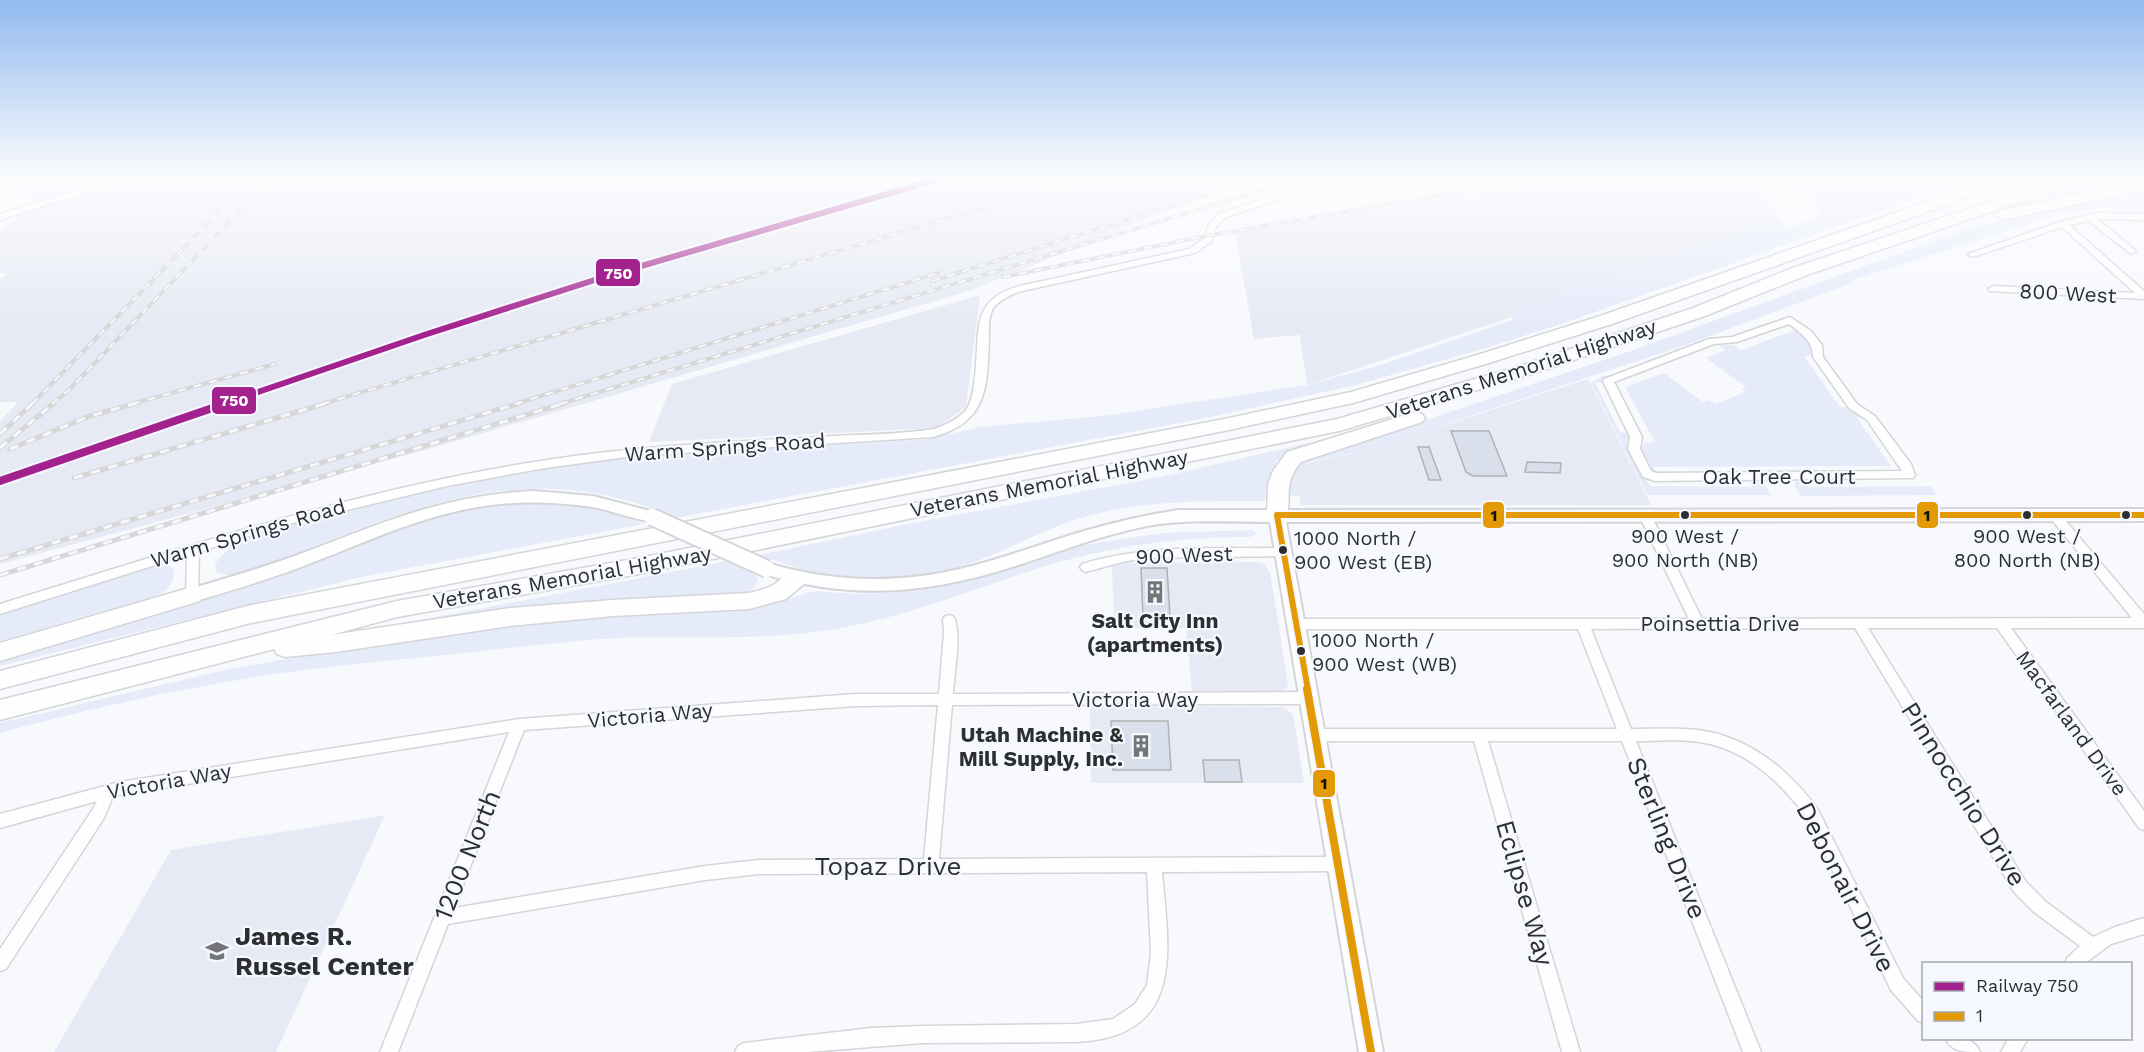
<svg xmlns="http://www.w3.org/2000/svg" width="2144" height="1052" viewBox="0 0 2144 1052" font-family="'Work Sans',sans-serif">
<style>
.built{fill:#e7eaf4}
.green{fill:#e6ebfa}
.building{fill:#dadfec;stroke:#b1b2b4;stroke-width:1.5}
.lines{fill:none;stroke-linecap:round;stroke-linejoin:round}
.street-casing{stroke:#d4d5d9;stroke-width:3}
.secondary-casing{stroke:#d4d5d9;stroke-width:4}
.highway-casing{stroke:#d4d5d9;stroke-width:3}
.street{fill:#fefeff;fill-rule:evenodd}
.secondary{fill:#fefeff;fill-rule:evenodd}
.highway{fill:#fefeff;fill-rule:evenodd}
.rail-far1-casing{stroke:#d7d7d8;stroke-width:4}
.rail-casing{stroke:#d7d7d8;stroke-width:5}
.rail-far1{stroke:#f5f8ff;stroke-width:2;stroke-dasharray:8;stroke-linecap:butt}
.rail{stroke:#f5f8ff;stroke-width:3;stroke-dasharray:9;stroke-linecap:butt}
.secondary-bridge-casing{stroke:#d4d5d9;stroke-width:20;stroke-linecap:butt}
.secondary-bridge{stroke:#fefeff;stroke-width:16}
.bus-1-far1-casing{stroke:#f5f8ff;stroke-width:10}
.bus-1-casing{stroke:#f5f8ff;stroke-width:12}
.bus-1-far1{stroke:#e39a05;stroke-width:6}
.bus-1{stroke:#e39a05;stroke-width:8}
.rail-1-far1-casing{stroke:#f5f8ff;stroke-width:10}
.rail-1-casing{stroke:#f5f8ff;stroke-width:12}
.rail-1-far1{stroke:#a4228e;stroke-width:6}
.rail-1{stroke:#a4228e;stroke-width:8}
.bus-dot{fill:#2d2e31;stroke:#f5f8ff;stroke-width:2}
.labels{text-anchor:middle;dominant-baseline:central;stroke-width:4.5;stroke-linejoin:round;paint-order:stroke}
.bus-label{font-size:20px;fill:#2d2e31;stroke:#f5f8ff}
.street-label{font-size:21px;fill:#2d2e31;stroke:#f5f8ff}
.poi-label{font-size:21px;font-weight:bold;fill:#2d2e31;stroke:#f5f8ff}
.near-street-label{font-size:26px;fill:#2d2e31;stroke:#f5f8ff}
.near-poi-label{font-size:26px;font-weight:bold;fill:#2d2e31;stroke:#f5f8ff;text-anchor:start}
.line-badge{stroke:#f5f8ff;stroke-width:2}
.badge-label{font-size:16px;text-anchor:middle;font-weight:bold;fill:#fff}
.pale-badge-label{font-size:16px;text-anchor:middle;font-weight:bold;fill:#111}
</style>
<rect width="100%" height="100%" fill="#f7f9fd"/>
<!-- built -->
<g class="built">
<path d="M11 178H1257L1224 188 969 291 429 449 0 564V421L18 402H0V280L7 274 0 273V233L33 203Z"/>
<path d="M1579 178H1749L1785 226 1307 385 1300 335 1254 339 1235 232Z"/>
<path d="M1792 178H1935L1823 213Z"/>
<path d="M980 295 966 407 937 428 649 442 672 384Z"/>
<path d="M1588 379 1651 505H1301L1296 471 1311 462 1357 453Z"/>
<path d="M1255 562 1264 564 1270 572 1288 683 1287 688 1282 691 1192 692 1186 628H1114L1112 563Z"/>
<path d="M1090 706 1283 707 1293 715 1304 783H1091Z"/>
<path d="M385 815 276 1052H54L171 850Z"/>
</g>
<!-- green -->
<g class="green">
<path d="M1935 178H1973L1564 323 1486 348 1356 385 1201 419 675 518C520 448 388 518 243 575L234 577 216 572 215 564 222 555 235 545 298 521 369 504 503 476 606 459 675 452 923 440 980 427 1103 416 1307 385 1378 366 1512 320V310L1758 225H1776L1789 229 1823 213Z"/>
<path d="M2097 178H2144V180L2030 204Z"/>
<path d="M2144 193V212L2106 207 2051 216 1853 280 1854 282 1686 345 1360 452 1311 461 1296 471 1300 496H1288L1291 473 1301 462 1625 353 1967 229 2055 207Z"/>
<path d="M1789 325 1800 330 1813 346 1812 355 1804 356 1840 407H1851L1865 417 1857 418 1891 466 1654 467 1657 473 1652 472 1641 449 1644 443 1655 442 1625 387 1664 373 1703 402 1709 400 1716 404 1745 392 1742 389 1746 387 1706 358 1726 350 1719 345H1734L1741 350 1796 330Z"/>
<path d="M1604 375 1606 376 1602 382 1595 383 1620 432 1630 434C1627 457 1637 468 1651 486L1752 487 1750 481C1762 481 1765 485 1771 495H1647L1591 383Z"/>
<path d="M1313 442 1277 461 1267 482 1266 499 1264 501C1201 501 1138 500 1078 519 1043 529 1011 549 977 561 931 578 862 584 814 572 795 568 776 561 758 555L913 523 1160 477Z"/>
<path d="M1797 481 1805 482 1809 487 1930 486 1938 495 1800 496 1794 484Z"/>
<path d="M519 503C563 503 602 508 644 524L361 577 0 666V656L249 587 419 522 457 511Z"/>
<path d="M1252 530 1257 534 1250 537C1170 536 1088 550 1012 577 950 598 888 622 822 631 748 642 673 634 599 639 554 643 510 648 465 653 395 660 325 666 256 677 169 691 84 710 0 733V723L229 669 309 655 565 618 749 609 816 591 855 594 912 592 957 583 1084 545 1162 533Z"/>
<path d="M728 561 756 575 758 580 753 589 743 594 410 627V622Z"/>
<path d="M164 565 172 567C185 601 112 609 93 614 62 621 31 636 0 645V613L128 572Z"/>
</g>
<!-- building -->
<g class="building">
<path d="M1451 431H1489L1507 476H1473L1466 472Z"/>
<path d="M1418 447H1429L1441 480H1429Z"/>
<path d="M1527 462 1561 463 1560 473 1525 472Z"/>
<path d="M1141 568H1167L1170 617H1165V621H1149V617H1143Z"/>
<path d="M1111 721H1168L1171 770H1113Z"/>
<path d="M1203 760H1239L1242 782H1205Z"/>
</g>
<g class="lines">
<!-- street casing -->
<g class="street-casing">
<g id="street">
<path d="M117 178H129L0 220V214Z"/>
<path d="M1331 178H1343L1224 218 1216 227 1212 241 1195 253 1022 291C1012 294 1001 299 994 307 988 316 989 328 989 339 987 388 988 422 933 437L634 456 545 468 447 486 281 526 199 552 198 595 196 598H188L186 595 187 555 0 614V604C180 549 359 488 547 460 637 446 728 442 819 437 857 434 897 435 934 429 946 425 958 419 966 410 971 403 973 392 974 384 982 340 965 300 1020 286L1189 249 1205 238 1208 226 1218 214Z"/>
<path d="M2098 213 2144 214V220L2097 219 2134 249 2136 251 2131 254 2089 221 2069 225 2144 291V299L1990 291 1988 289 1993 286 2135 293 2062 227 1976 256H1970L1968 254 2066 220Z"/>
<path d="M1790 317 1811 331 1822 345 1823 357 1857 404 1875 416 1911 464 1915 475 1913 478 1655 481 1643 477 1628 449 1630 437 1603 381 1604 379 1709 339 1732 337ZM1789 324C1801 333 1813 341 1813 357L1849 408 1867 420 1902 471 1656 473 1651 471 1640 449 1642 437 1614 382 1714 344 1737 342Z"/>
<path d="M1645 511 1651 515 1702 619 2132 618 2048 515 2050 512H2058L2144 614V628H2011L2144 811V830L2139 828 1997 628H1868L2026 882 2046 902 2093 937 2115 927 2144 918V934L2111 944 2084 964H2065L2067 958 2080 946 2034 912 2014 892 1855 628 1591 629 1631 729C1657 729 1685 727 1710 732 1755 742 1790 772 1817 808L1903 978 1924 1002V1023L1918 1021 1891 990 1807 818C1783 785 1751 754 1710 744 1686 738 1660 741 1636 741L1761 1052H1743L1622 741H1488L1580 1052H1562L1474 741H1315L1310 739 1308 735 1310 731 1315 729H1617L1578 629H1296L1291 628 1290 624 1291 620 1296 619H1689L1639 515Z"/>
<path d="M1284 548 1290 552 1284 556 1152 558 1126 561 1086 572 1082 570 1080 567 1082 564C1147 544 1216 549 1284 548Z"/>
<path d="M949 615 954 617C962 635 954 673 953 694L1309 692 1314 694 1316 698 1314 702 1309 704 952 705 939 859 1338 857 1343 859 1346 864 1343 869 1338 871 1162 872C1169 951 1186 1037 1076 1042L922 1043 807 1052H735L738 1046 744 1043 871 1028 922 1026 1076 1024 1113 1019 1135 1004 1147 985 1151 953 1147 872 759 874 705 880 448 924 398 1052H380L509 732 113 796 104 818 6 969 0 971V949L93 809 97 801 0 828V814L120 782 519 719 856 694H939L944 632 943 620 944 617ZM938 705 924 859 759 860 705 866 454 908 524 730 856 706Z"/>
<path d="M1945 1038C1959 1038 1973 1036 1980 1052 1965 1052 1951 1052 1945 1038Z"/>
<path d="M2009 1038H2028L2020 1052H2001Z"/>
</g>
</g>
<!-- secondary casing -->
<g class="secondary-casing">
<g id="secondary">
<path d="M534 491 593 496 658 513 660 517 658 521C646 524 607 509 592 507 558 502 525 501 491 505 428 513 373 539 314 562 274 578 233 590 192 602L186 600 183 595 186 590C224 579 262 568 300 554 383 523 442 495 534 491Z"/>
<path d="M2144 509V521L1286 522 1383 1052H1359L1270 522C1229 522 1187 519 1147 526 1101 535 1056 553 1012 567 924 595 849 600 761 573L758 569 761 565 767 563C818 578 869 583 921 576 977 569 1030 547 1084 531 1115 522 1146 515 1178 510Z"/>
</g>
</g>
<!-- highway casing -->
<g class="highway-casing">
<g id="highway">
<path d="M1995 178H2016L2014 181 1612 324 1489 363 1353 403 1224 431 251 623 0 689V671L251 605 1224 419 1351 392 1477 355 1600 316Z"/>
<path d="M2062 178H2083L2081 181 1807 275 1705 316 1535 373 1339 431 639 574 397 617 331 635 510 608 613 600 749 593C755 591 763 590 769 587 783 581 787 567 804 572L807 578 804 584 786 599 749 609 613 616 510 626 336 652 285 657 277 654 274 649 0 720V700L397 601 639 558 1337 419 1523 365 1693 308 1795 267Z"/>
<path d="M2144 180V190L2003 220 1995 215 2003 210Z"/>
<path d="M1415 412 1422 414 1425 418 1422 422 1301 462C1280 487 1295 502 1284 520L1277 522 1270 520 1267 515 1268 484 1273 471 1287 452Z"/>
<path d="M192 587 200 589 203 595 200 601 0 661V643Z"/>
</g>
</g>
<!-- street -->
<use href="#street" class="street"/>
<!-- secondary -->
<use href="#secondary" class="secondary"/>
<!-- highway -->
<use href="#highway" class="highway"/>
<!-- rail-far1 casing -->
<g class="rail-far1-casing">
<g id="rail-far1">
<path d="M1003 277 1211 235 1543 178"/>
<path d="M932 281 1259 178"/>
<path d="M32 404 252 178"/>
<path d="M52 404 69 390 271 178"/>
<path d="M132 404 275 364"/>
<path d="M322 404 1084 178"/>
<path d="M515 404 938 273"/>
<path d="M560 404 1302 178"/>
</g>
</g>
<!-- rail casing -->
<g class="rail-casing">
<g id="rail">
<path d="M0 434 33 403"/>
<path d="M0 448 54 403"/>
<path d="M10 449 90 416 137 403"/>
<path d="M74 478 327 403"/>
<path d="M0 559 520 403"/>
<path d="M0 575 565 403"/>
</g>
</g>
<!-- rail-far1 -->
<use href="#rail-far1" class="rail-far1"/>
<!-- rail -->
<use href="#rail" class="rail"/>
<!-- secondary-bridge casing -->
<g class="secondary-bridge-casing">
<path id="secondary-bridge" d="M652 517 767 569"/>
</g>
<!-- secondary-bridge -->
<use href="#secondary-bridge" class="secondary-bridge"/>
<!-- bus-1-far1 casing -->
<g class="bus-1-far1-casing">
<g id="bus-1-far1">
<path d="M1277 515H2144"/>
<path d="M1277 515 1308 690"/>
</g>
</g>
<!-- bus-1 casing -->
<g class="bus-1-casing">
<path id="bus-1" d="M1307 689 1371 1052"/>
</g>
<!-- bus-1-far1 -->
<use href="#bus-1-far1" class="bus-1-far1"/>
<!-- bus-1 -->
<use href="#bus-1" class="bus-1"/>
<!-- rail-1-far1 casing -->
<g class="rail-1-far1-casing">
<path id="rail-1-far1" d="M223 404 424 335 607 276 942 178"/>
</g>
<!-- rail-1 casing -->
<g class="rail-1-casing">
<path id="rail-1" d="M0 481 227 403"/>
</g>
<!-- rail-1-far1 -->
<use href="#rail-1-far1" class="rail-1-far1"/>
<!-- rail-1 -->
<use href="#rail-1" class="rail-1"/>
</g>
<!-- sky -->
<linearGradient id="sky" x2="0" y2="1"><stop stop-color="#92baee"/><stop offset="0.55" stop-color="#fbfcfe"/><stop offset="1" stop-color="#fbfcfe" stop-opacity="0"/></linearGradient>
<rect width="2144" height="325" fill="url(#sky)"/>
<!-- icons -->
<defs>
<g id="building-bare" transform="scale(1.8)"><path d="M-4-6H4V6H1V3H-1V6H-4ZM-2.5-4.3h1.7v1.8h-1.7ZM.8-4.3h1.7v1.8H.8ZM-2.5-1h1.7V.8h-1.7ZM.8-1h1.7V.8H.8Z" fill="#747578" stroke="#f5f8ff" stroke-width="2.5" paint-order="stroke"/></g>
<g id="school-bare" transform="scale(1.8)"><path d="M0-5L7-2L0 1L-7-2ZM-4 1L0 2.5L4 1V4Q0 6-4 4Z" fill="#747578" stroke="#f5f8ff" stroke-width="2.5" paint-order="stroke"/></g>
</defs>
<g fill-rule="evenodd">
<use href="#building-bare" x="1155" y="592"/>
<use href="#building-bare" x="1141" y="746"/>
<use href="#school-bare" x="217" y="951"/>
</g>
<!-- markers -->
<g class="bus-dot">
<circle cx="1685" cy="515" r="5"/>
<circle cx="2027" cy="515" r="5"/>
<circle cx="2126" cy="515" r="5"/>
<circle cx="1283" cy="550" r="5"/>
<circle cx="1301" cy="651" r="5"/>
</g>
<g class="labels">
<!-- bus labels -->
<g class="bus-label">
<text x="1685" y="536">900 West /<tspan x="1685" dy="24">900 North (NB)</tspan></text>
<text x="2027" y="536">900 West /<tspan x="2027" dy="24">800 North (NB)</tspan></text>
<text x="1294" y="538" text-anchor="start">1000 North /<tspan x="1294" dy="24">900 West (EB)</tspan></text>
<text x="1312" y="640" text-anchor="start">1000 North /<tspan x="1312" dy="24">900 West (WB)</tspan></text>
</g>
<!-- street labels -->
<g class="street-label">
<text transform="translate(2068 293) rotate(3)">800 West</text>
<text transform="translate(1521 369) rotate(-18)">Veterans Memorial Highway</text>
<text transform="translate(725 447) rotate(-4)">Warm Springs Road</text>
<text x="1779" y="476">Oak Tree Court</text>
<text transform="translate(1049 483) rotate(-11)">Veterans Memorial Highway</text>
<text transform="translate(248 533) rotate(-16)">Warm Springs Road</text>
<text transform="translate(1184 555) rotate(-2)">900 West</text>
<text transform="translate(572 577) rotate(-10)">Veterans Memorial Highway</text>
<text x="1720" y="623">Poinsettia Drive</text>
<text x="1135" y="699">Victoria Way</text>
<text transform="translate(650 715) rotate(-5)">Victoria Way</text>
<text transform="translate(2072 723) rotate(54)">Macfarland Drive</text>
<text transform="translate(169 781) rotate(-10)">Victoria Way</text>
</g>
<!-- poi labels -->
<g class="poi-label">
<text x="1155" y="620">Salt City Inn<tspan x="1155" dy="24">(apartments)</tspan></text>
<text x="1123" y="734" text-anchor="end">Utah Machine &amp;<tspan x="1123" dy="24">Mill Supply, Inc.</tspan></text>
</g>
<!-- near-street labels -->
<g class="near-street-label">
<text transform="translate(1964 794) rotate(58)">Pinnocchio Drive</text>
<text transform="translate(1667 838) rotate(68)">Sterling Drive</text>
<text transform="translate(467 855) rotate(-68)">1200 North</text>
<text x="888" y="866">Topaz Drive</text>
<text transform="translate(1846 887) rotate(63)">Debonair Drive</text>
<text transform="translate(1525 893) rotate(74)">Eclipse Way</text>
</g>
<!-- near-poi labels -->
<g class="near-poi-label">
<text x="235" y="936">James R.<tspan x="235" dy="30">Russel Center</tspan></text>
</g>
</g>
<g class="line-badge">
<rect x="595" y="258" width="46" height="29" rx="6" fill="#a4228e"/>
<rect x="211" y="386" width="46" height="29" rx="6" fill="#a4228e"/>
<rect x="1482" y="501" width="23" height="28" rx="6" fill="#e39a05"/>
<rect x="1916" y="501" width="23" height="28" rx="6" fill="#e39a05"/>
<rect x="1312" y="769" width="24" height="29" rx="6" fill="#e39a05"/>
</g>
<g class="badge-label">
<text x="618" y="279">750</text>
<text x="234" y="406">750</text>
</g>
<g class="pale-badge-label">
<text x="1494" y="521">1</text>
<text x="1927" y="521">1</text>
<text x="1324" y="789">1</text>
</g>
<!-- legend -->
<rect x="1922" y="962" width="210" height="78" fill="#f5f8ff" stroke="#a5a7ad" stroke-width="1.5"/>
<rect x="1934" y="982" width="30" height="9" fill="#a4228e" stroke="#a5a7ad" stroke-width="1.5"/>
<text x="1976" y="992" font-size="18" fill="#2d2e31">Railway 750</text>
<rect x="1934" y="1012" width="30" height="9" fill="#e39a05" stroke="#a5a7ad" stroke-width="1.5"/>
<text x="1976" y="1022" font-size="18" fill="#2d2e31">1</text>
</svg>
